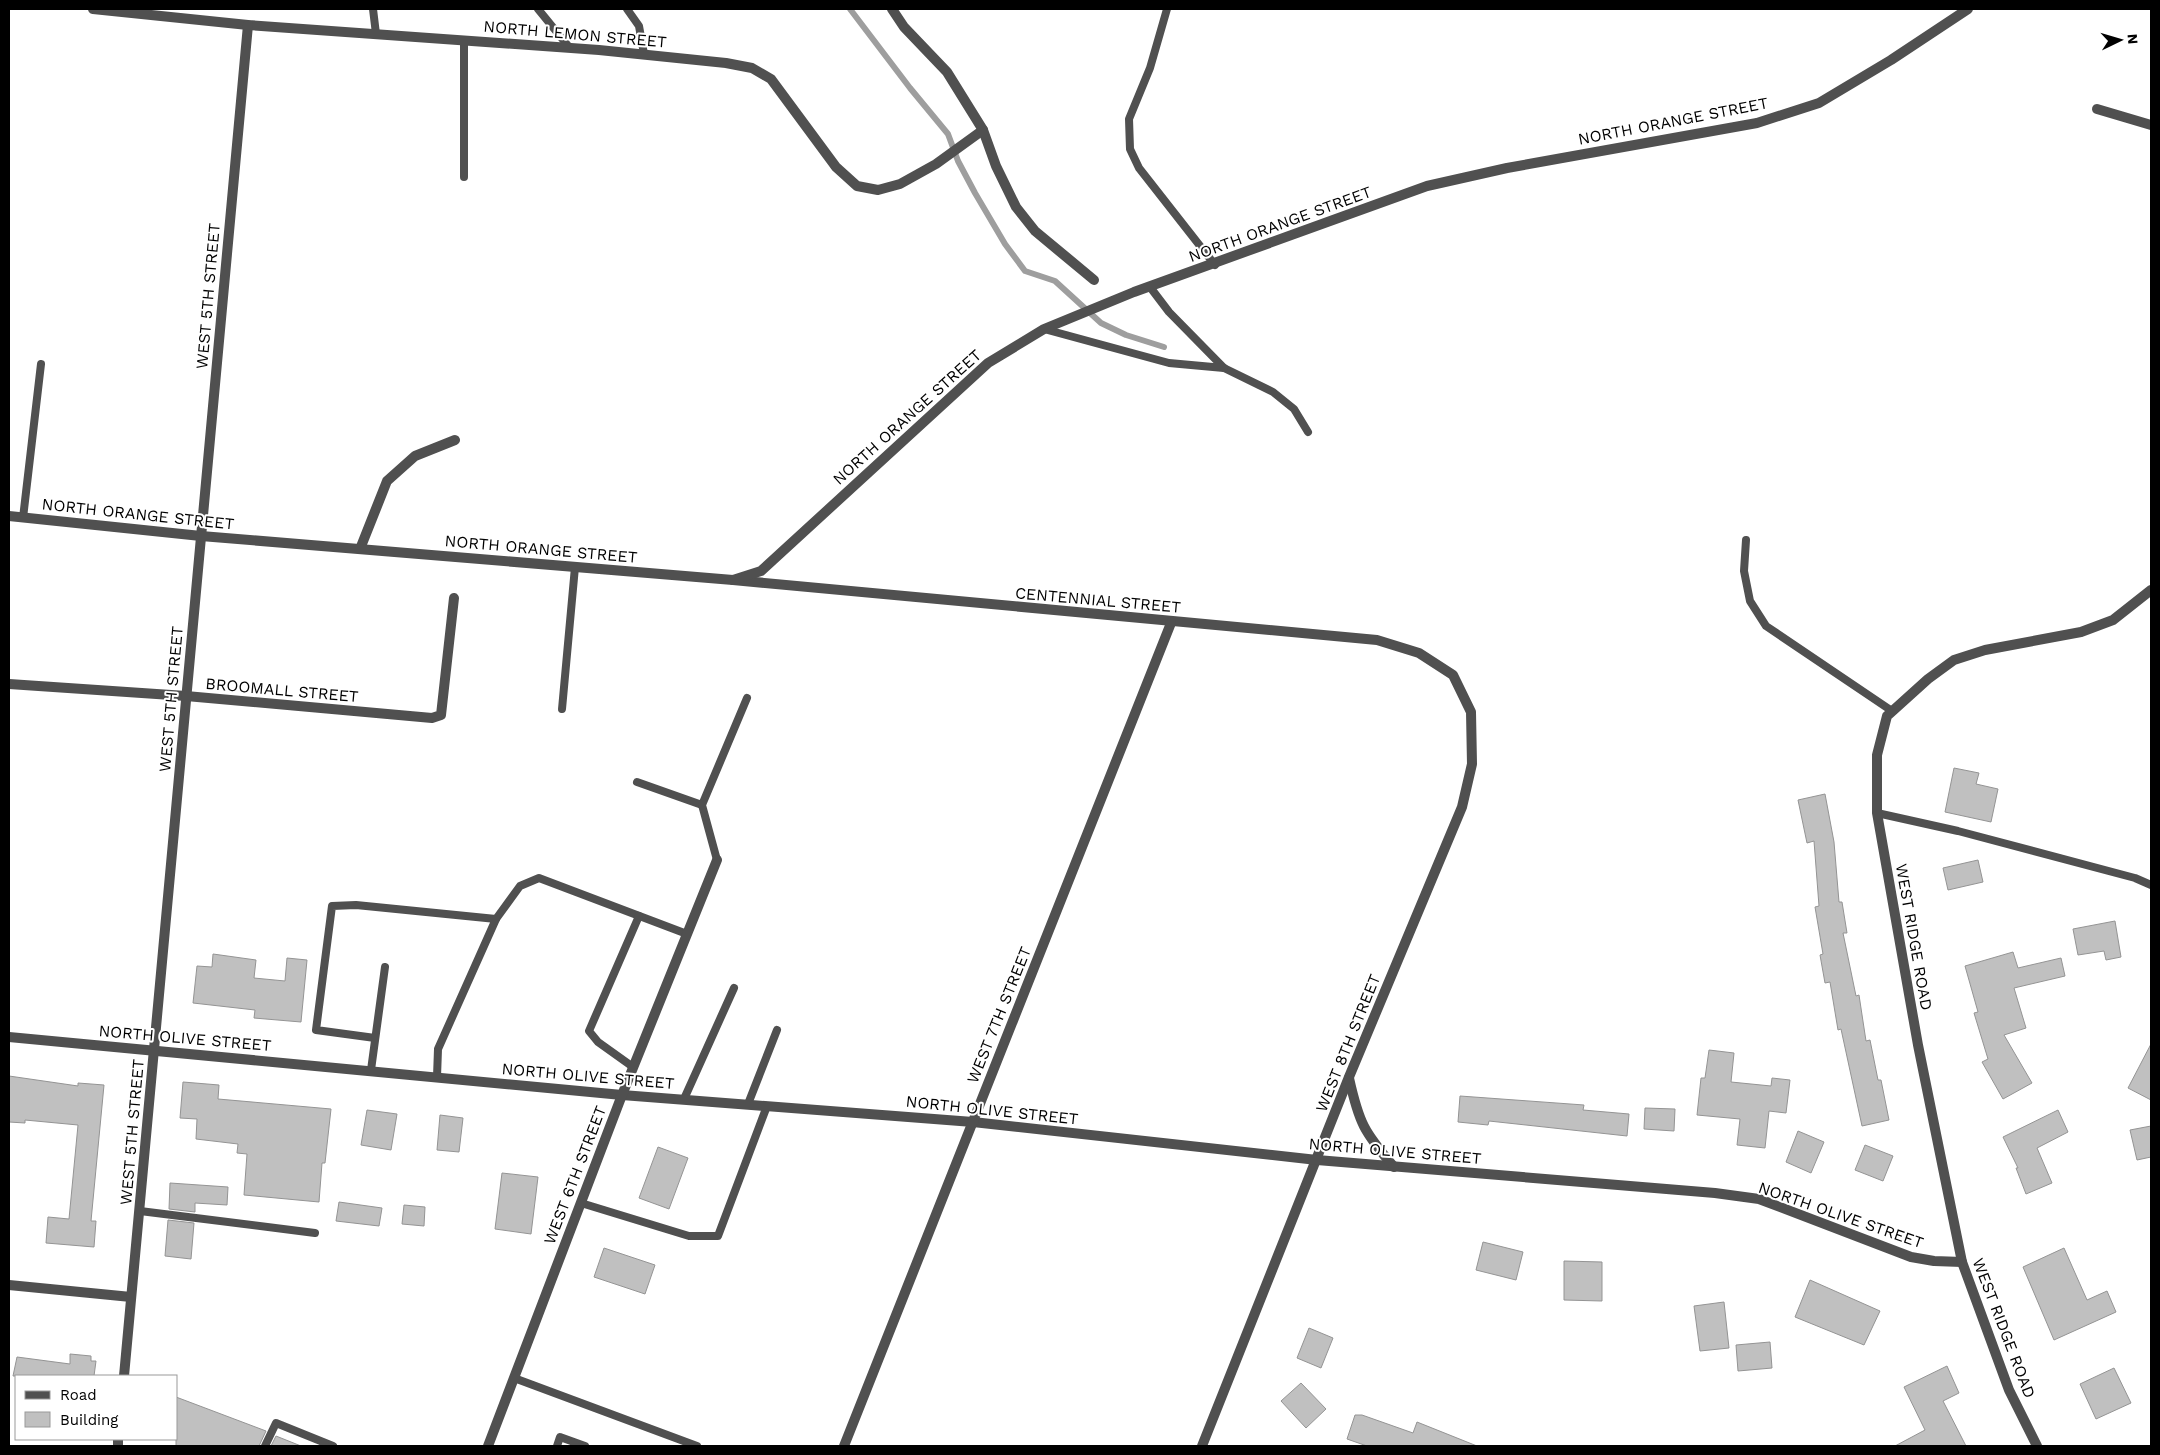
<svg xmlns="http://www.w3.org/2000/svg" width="2160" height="1455" viewBox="0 0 2160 1455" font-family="'Work Sans',sans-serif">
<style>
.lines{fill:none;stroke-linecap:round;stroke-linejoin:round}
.stream{stroke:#9e9e9e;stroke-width:6}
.building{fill:#c0c0c0;stroke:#949494}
.service{stroke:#505050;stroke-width:8}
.minor{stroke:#505050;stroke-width:10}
.tertiary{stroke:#505050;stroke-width:10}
.labels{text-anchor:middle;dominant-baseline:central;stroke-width:4;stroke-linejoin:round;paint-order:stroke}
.street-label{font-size:16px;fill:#000;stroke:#fff}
</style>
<rect width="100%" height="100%" fill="#fff"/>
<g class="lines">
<!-- stream -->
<path class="stream" d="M850 9 910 88 948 134 958 161 975 193 1005 244 1025 271 1055 281 1101 323 1126 335 1164 347"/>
</g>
<!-- building -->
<g class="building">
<path d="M1954 768 1979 773 1976 784 1998 789 1991 822 1945 812Z"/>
<path d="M1825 794 1834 842 1839 902H1842L1847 933H1843L1856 996 1859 995 1866 1041 1870 1040 1878 1080H1881L1889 1120 1862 1126 1841 1029 1838 1030 1830 982 1825 983 1820 955 1823 954 1815 907 1819 906 1814 841 1807 843 1798 800Z"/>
<path d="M1978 860 1983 882 1948 890 1943 868Z"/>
<path d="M2115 921 2121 957 2106 960 2104 951 2078 955 2073 929Z"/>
<path d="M2013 952 2018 968 2061 958 2065 976 2014 988 2026 1028 2004 1035 2032 1083 2003 1099 1982 1062 1988 1059 1974 1013 1978 1012 1965 966Z"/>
<path d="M213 954 256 960 254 978 285 981 287 958 307 960 301 1022 254 1018 255 1010 193 1003 197 966 212 967Z"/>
<path d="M2151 1044V1100L2128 1088Z"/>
<path d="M1709 1050 1734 1053 1731 1082 1771 1086 1772 1078 1790 1080 1786 1113 1769 1111 1765 1148 1737 1145 1740 1119 1697 1115 1701 1078H1705Z"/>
<path d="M9 1076 78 1086V1083L104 1085 91 1221H96L94 1247 46 1243 48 1217 69 1219 78 1125 25 1120V1123L9 1122Z"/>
<path d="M183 1082 219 1085 218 1099 331 1109 325 1163H322L319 1202 244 1195 247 1154 237 1153 238 1144 196 1139 197 1119 180 1118Z"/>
<path d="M1460 1096 1584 1105 1583 1110 1629 1114 1627 1136 1489 1121 1488 1125 1458 1122Z"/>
<path d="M1645 1108 1675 1109 1674 1131 1644 1129Z"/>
<path d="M367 1110 397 1114 391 1150 361 1145Z"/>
<path d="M2058 1110 2068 1132 2037 1148 2052 1183 2026 1194 2016 1168H2018L2003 1137Z"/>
<path d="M440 1115 463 1118 459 1152 437 1150Z"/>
<path d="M2151 1126V1157L2137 1160 2130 1130Z"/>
<path d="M1798 1131 1824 1142 1811 1173 1786 1162Z"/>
<path d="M1865 1145 1893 1156 1883 1181 1855 1170Z"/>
<path d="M658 1147 688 1158 669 1209 639 1198Z"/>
<path d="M502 1173 538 1177 531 1234 495 1229Z"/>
<path d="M170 1183 228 1187 227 1205 195 1203V1212L169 1209Z"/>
<path d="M339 1202 382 1208 379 1226 336 1221Z"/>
<path d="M404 1205 425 1207 424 1226 402 1224Z"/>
<path d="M168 1220 194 1223 191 1259 165 1256Z"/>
<path d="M1483 1242 1523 1252 1516 1280 1476 1270Z"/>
<path d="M604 1248 655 1265 645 1294 594 1277Z"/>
<path d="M2064 1248 2087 1300 2107 1291 2116 1312 2054 1340 2023 1267Z"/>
<path d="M1564 1261 1602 1262V1301L1564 1300Z"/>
<path d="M1810 1280 1880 1311 1864 1345 1795 1317Z"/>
<path d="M1724 1302 1729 1348 1700 1351 1694 1306Z"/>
<path d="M1309 1328 1333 1338 1321 1368 1297 1358Z"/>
<path d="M1770 1342 1772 1368 1738 1371 1736 1345Z"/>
<path d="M70 1354 91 1356V1361H96L94 1376H13L17 1357 70 1364Z"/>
<path d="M1947 1366 1959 1393 1943 1401 1966 1446H1895L1925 1430 1904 1387Z"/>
<path d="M2114 1368 2131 1403 2096 1419 2080 1384Z"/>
<path d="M1301 1383 1326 1409 1306 1428 1281 1401Z"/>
<path d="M176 1397 266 1431 259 1446H176Z"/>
<path d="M1355 1415H1362L1413 1433 1417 1422 1477 1446H1367L1347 1439Z"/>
<path d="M276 1436 301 1446H271Z"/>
</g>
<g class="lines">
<!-- service -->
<g class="service">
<path d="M373 9 376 34"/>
<path d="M538 9 569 47"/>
<path d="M627 9 639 26 644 54"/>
<path d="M1167 9 1150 68 1129 119 1130 149 1139 168 1215 265"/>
<path d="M464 40V177"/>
<path d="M1150 287 1169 312 1224 368 1273 392 1294 409 1308 432"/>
<path d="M1044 329 1169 363 1224 368"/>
<path d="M23 518 41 364"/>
<path d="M1746 540 1744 571 1750 601 1766 626 1892 711"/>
<path d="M562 709 575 567"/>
<path d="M637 782 702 805"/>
<path d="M1877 813 1958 831 2135 878 2151 885"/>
<path d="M717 860 702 805 747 698"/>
<path d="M496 919 520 886 539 878 687 934"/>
<path d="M375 1038 316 1030 332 906 356 905 496 919 438 1049 437 1077"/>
<path d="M633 1067 598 1042 589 1031 639 916"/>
<path d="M371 1070 385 967"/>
<path d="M684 1099 734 988"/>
<path d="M748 1104 777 1030"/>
<path d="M581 1203 689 1236H718L767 1106"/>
<path d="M140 1211 315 1233"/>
<path d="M514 1378 697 1446"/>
<path d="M265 1446 276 1423 333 1446"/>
<path d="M557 1446 560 1437 585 1446"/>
</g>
<!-- minor -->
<g class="minor">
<path d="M93 9 248 25 599 50 726 63 752 68 771 79 836 167 857 186 878 190 900 184 936 164 983 130"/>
<path d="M892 9 904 27 947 72 983 130 996 166 1016 207 1035 231 1094 280"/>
<path d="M2097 109 2151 125"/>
<path d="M360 549 387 481 415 456 455 440"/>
<path d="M733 580 1377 640 1419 653 1453 675 1471 712 1472 764 1462 807 1349 1077 1202 1446"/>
<path d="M9 684 186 696 432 718 441 715 454 598"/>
<path d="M9 1037 622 1095 973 1122 1317 1160 1715 1193 1759 1199 1911 1257 1934 1261 1962 1262"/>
<path d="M1349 1078C1359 1123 1364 1132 1394 1167"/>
<path d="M9 1285 131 1297"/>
<path d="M124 1376 248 25"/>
<path d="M118 1446V1439"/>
<path d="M488 1446 622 1095 717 860"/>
<path d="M844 1446 1171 623"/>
<path d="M2037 1446 2009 1390 1962 1262 1918 1045 1877 813V755L1887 716 1928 679 1954 660 1985 650 2081 632 2113 620 2151 590"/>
</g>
<!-- tertiary -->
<path class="tertiary" d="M9 516 201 536 733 580 761 571 988 363 1044 329 1134 292 1427 186 1507 168 1757 123 1819 103 1891 60 1968 9"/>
</g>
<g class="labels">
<!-- street labels -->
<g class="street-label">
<text transform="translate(575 34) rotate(5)">NORTH LEMON STREET</text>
<text transform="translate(1673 121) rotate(-11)">NORTH ORANGE STREET</text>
<text transform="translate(1280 224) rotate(-20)">NORTH ORANGE STREET</text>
<text transform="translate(208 296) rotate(-85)">WEST 5TH STREET</text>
<text transform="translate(907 417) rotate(-42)">NORTH ORANGE STREET</text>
<text transform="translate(138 514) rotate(6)">NORTH ORANGE STREET</text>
<text transform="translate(541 549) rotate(5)">NORTH ORANGE STREET</text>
<text transform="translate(1098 600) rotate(5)">CENTENNIAL STREET</text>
<text transform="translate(282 690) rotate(5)">BROOMALL STREET</text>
<text transform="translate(171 699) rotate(-85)">WEST 5TH STREET</text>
<text transform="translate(1914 937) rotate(80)">WEST RIDGE ROAD</text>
<text transform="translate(999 1015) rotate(-68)">WEST 7TH STREET</text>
<text transform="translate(185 1038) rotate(5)">NORTH OLIVE STREET</text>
<text transform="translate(1348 1043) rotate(-68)">WEST 8TH STREET</text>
<text transform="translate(588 1076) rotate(5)">NORTH OLIVE STREET</text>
<text transform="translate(992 1110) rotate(6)">NORTH OLIVE STREET</text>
<text transform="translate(132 1132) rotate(-85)">WEST 5TH STREET</text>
<text transform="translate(1395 1151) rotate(5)">NORTH OLIVE STREET</text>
<text transform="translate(575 1175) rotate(-69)">WEST 6TH STREET</text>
<text transform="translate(1841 1215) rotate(19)">NORTH OLIVE STREET</text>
<text transform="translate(2004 1328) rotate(69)">WEST RIDGE ROAD</text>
</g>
</g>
<!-- border -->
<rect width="2160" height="1455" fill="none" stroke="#000000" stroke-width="20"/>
<!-- legend -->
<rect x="15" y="1375" width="162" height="65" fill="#ffffff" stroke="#999999"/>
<rect x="25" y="1391" width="25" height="8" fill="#505050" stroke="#999999"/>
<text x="60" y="1400" font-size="15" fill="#000000">Road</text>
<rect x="25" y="1412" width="25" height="15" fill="#c0c0c0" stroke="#999999"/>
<text x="60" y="1425" font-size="15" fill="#000000">Building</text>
<!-- north arrow -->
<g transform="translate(2120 40) rotate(85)" stroke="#ffffff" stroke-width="4" paint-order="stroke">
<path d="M0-4L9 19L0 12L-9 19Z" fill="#000000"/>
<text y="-8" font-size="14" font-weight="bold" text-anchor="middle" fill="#000000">N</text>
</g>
</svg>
